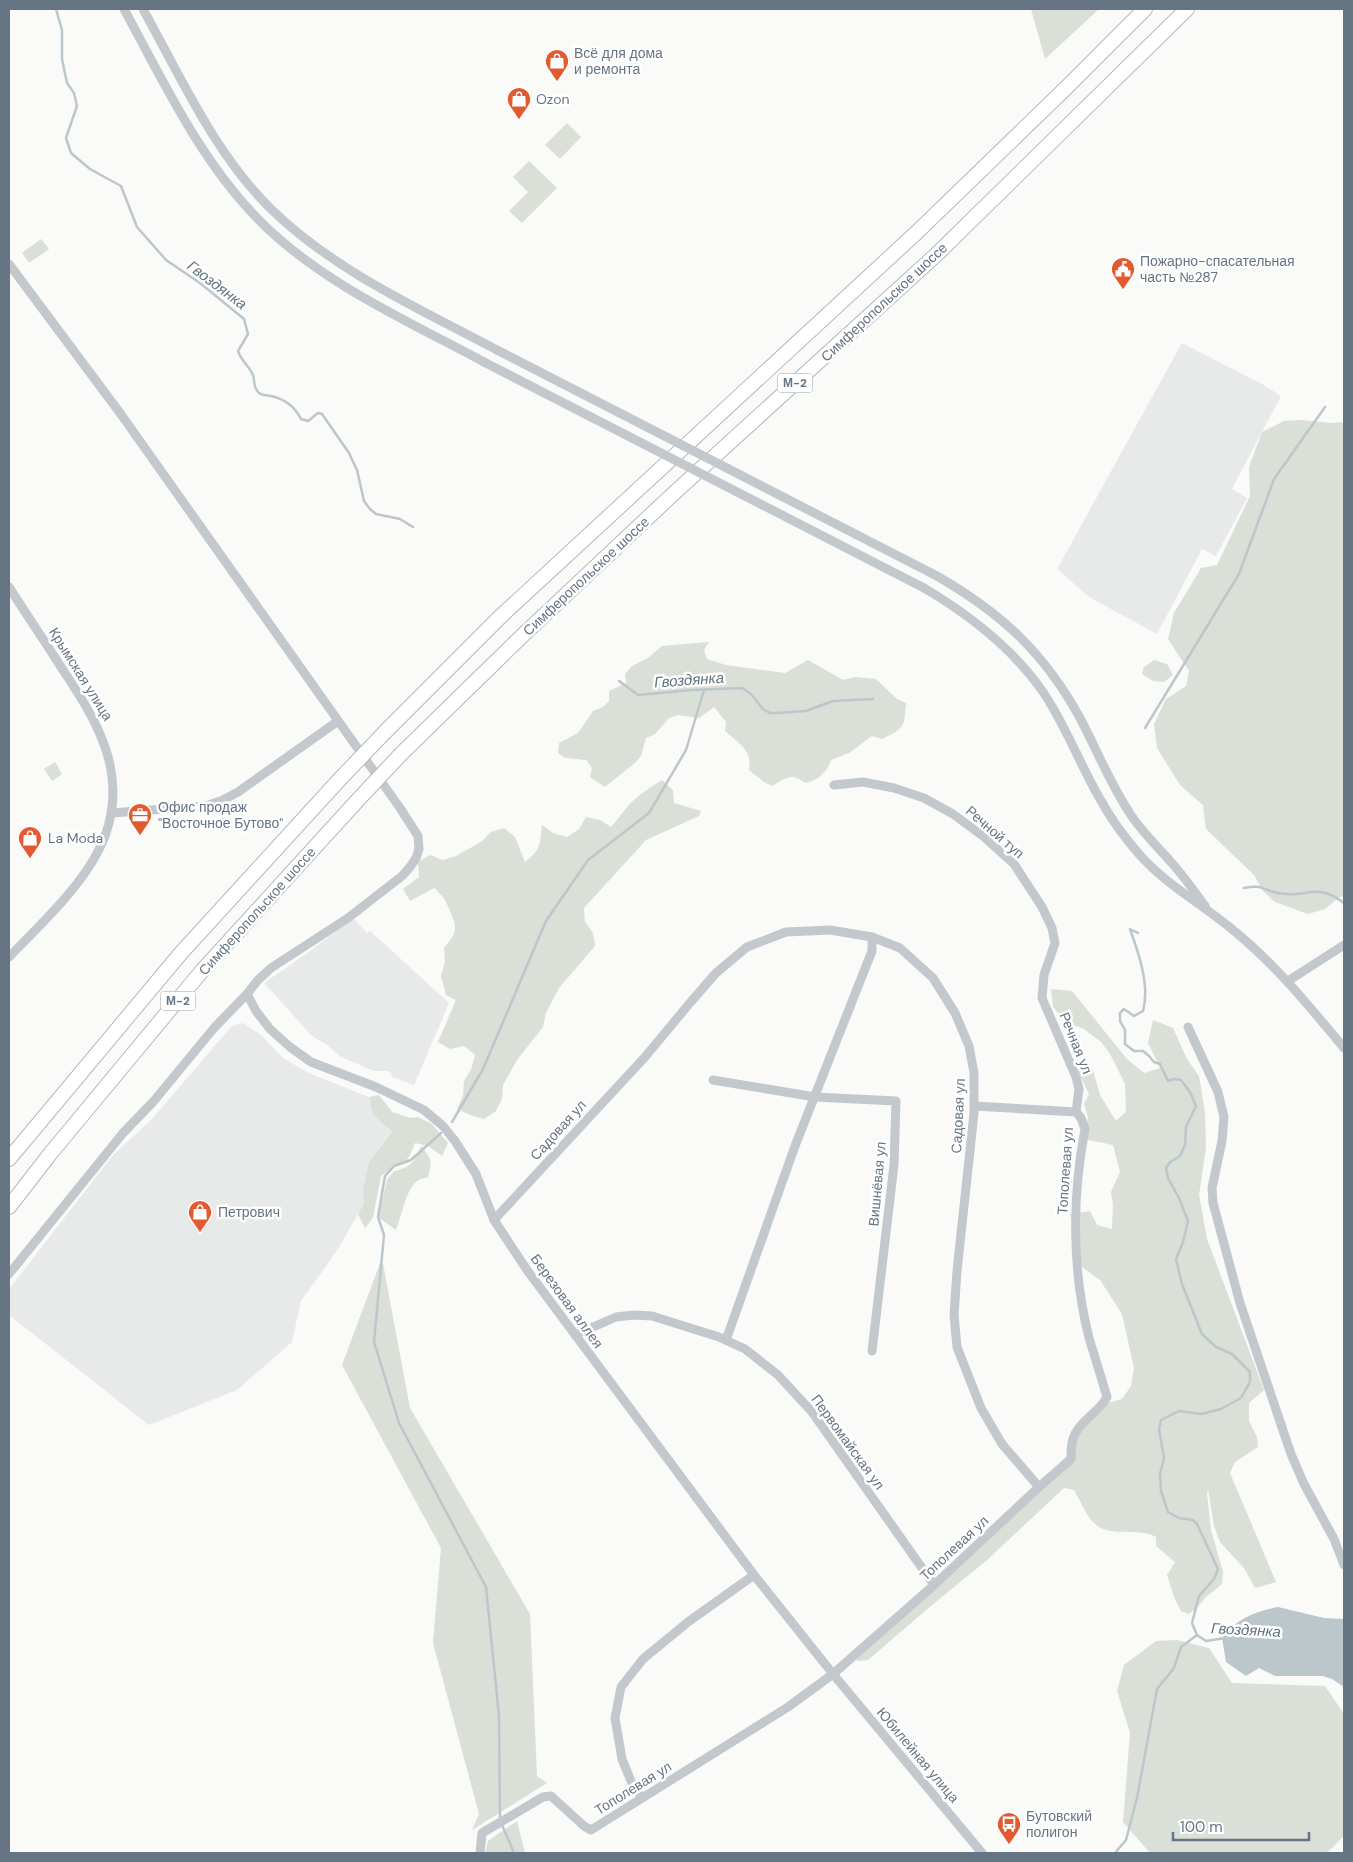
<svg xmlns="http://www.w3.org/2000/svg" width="1353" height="1862" viewBox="0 0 1353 1862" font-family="'DM Sans',sans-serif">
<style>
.built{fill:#e8e9e9}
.green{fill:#dadfd7}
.water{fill:#bcc7cc}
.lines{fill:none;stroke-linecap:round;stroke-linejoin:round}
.stream{stroke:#bcc7cc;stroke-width:2.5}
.highway-casing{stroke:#b4b9bd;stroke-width:16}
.minor{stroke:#c3c8cc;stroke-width:9}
.highway{stroke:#fff;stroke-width:14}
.highway-bridge-casing{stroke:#b4b9bd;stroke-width:16;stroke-linecap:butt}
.minor-bridge{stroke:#c3c8cc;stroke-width:9}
.highway-bridge{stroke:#fff;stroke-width:14}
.labels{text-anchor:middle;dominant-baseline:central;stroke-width:5;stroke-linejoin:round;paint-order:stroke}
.shield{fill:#fff;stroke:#939ea8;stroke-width:1}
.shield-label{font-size:12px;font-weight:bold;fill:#657583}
.poi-label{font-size:14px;fill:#657583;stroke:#fff;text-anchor:start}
.street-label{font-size:14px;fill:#657583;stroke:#fff}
.water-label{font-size:15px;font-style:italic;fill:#60747c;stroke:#fff}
</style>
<rect width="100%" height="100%" fill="#fafaf8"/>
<!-- built -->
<g class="built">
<path d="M1182 343 1262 384 1281 396 1232 489 1247 498 1216 556 1202 549 1157 634 1089 597 1057 569Z"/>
<path d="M353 918 367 933 370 931 449 1003 414 1085 392 1077 391 1073 387 1071H374L341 1057 327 1045 312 1036 264 983 309 952Z"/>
<path d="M243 1023 261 1035 283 1058 309 1073 369 1097 373 1115 392 1130 369 1162 363 1190 364 1204 336 1252 301 1301 292 1342 237 1390 149 1425 9 1315V1289L113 1155 151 1120 232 1026Z"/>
</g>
<!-- green -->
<g class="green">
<path d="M1031 9H1099L1045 59Z"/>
<path d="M567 123 581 137 560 159 545 145Z"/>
<path d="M529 161 557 188 522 223 509 211 528 192 513 177Z"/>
<path d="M41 239 49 249 29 263 22 253Z"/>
<path d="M1300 420 1332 423 1344 422V896L1339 897 1325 909 1308 914 1275 902 1263 891 1254 875 1206 829 1203 805 1180 785 1157 748 1154 724 1166 699 1186 686 1189 671 1168 639 1174 613 1201 568 1217 565 1250 496 1249 467 1262 432 1284 421Z"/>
<path d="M709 642 704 650 707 659 726 665 785 673 808 660 843 680 855 677 876 679 897 699 906 703C904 728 905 728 882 739L872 736 849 753 831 760C827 773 818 780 805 783 791 772 786 778 772 786L764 782 749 770C753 750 738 743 725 731L726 722 714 707 699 718 678 715 669 718 655 734 646 738 641 756 635 763 605 787 590 777 592 768 586 760 565 758 558 753 559 743 578 733 593 711 603 707 609 701V691L626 683 625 674 632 666 648 658 662 646Z"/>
<path d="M1154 660 1167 664 1173 675 1164 682 1153 681 1142 674 1144 667Z"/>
<path d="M55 762 62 774 52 781 44 769Z"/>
<path d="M662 780 673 790 674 803 701 811 699 816 646 840 584 908 585 922 593 933 595 946 559 988 546 1013 543 1027 517 1060 503 1085 502 1099 496 1111 484 1119 470 1115 457 1109 463 1096 464 1081 471 1070 475 1055 464 1046 450 1049 438 1042 456 1000 446 995 441 976 445 962 444 948C457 932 458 930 450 911 445 899 444 897 434 888L410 901 403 889 419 877 418 862 430 855 443 860 456 856 481 842 491 832 504 828 515 837 525 862C541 850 540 844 542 825L553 833 567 837 579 829 586 817 600 820 611 827C618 820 622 812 629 805 638 795 651 787 662 780Z"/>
<path d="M1051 989 1072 991 1127 1059 1144 1073 1160 1068 1148 1043 1153 1020 1173 1028 1187 1059 1199 1076 1205 1112 1206 1148 1199 1195 1207 1239 1264 1390 1249 1403V1421L1257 1437 1258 1447 1235 1462 1230 1473 1276 1582 1255 1588 1244 1568 1220 1542 1214 1526 1208 1489 1207 1494 1211 1530 1223 1572 1222 1584 1206 1597 1195 1610 1188 1614 1181 1611 1174 1597 1167 1575 1175 1562 1156 1546V1537C1136 1526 1109 1540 1092 1521 1085 1513 1080 1500 1074 1490L1064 1488 986 1561 932 1605 868 1660 857 1661 856 1653 1071 1459 1072 1442 1103 1404 1122 1399 1131 1386 1134 1368 1122 1314 1100 1280 1082 1267 1070 1214 1090 1211 1097 1225 1112 1229 1113 1204 1111 1192 1120 1172 1113 1145 1084 1139 1088 1117 1084 1104 1089 1094 1078 1071 1082 1061 1093 1070 1100 1095 1116 1121 1126 1112 1125 1084 1110 1054 1101 1042 1084 1029 1066 1022 1053 1007Z"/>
<path d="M379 1095 392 1112 410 1118 418 1117 432 1124 448 1143 442 1156 428 1146 415 1143 410 1155 404 1164 394 1166 381 1176 373 1218 365 1228 358 1214 364 1204 363 1190 369 1162 392 1131 373 1115 369 1097Z"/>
<path d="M421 1146C431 1158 433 1161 428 1177 425 1178 419 1179 417 1181 405 1191 402 1216 396 1230L378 1217 387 1180 394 1171C410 1168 416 1161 421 1146Z"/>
<path d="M382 1258 410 1408 530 1614 537 1776 547 1783 472 1830 479 1814 433 1643 441 1548 342 1365Z"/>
<path d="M1177 1640 1209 1648 1232 1683 1325 1686 1344 1714V1836L1327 1853H1150L1123 1822 1130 1733 1117 1691 1124 1665 1156 1641Z"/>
<path d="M517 1821 525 1853H485L488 1841Z"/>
</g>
<!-- water -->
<path class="water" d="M1278 1607 1324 1618 1344 1619V1687L1332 1679 1323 1676H1275L1259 1668 1246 1676 1226 1662 1222 1638C1235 1619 1257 1611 1278 1607Z"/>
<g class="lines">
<!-- stream -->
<g class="stream">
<path d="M56 9 62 30V59L67 83 74 93 77 106 66 138 71 153 90 169 121 186 137 227 166 260 200 283 244 319 248 334 238 351C242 362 249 366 253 375 255 382 253 388 259 393 263 396 266 395 271 396 285 399 295 407 301 419L308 421 318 413 322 414 349 453 357 470 364 501 370 509 376 514 400 519 413 527"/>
<path d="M619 681 638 695 692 690 742 688 751 694 763 709 770 713H777L806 711 833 701 873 699"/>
<path d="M1145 728 1239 574 1274 479 1325 407"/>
<path d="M1244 888C1263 884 1262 890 1278 893 1307 899 1315 881 1344 903"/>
<path d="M1130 929C1139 954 1150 986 1143 1011L1134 1016 1124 1009 1120 1013V1021L1125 1030V1044L1134 1051H1143L1149 1056 1154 1062 1160 1064 1168 1081 1174 1079 1181 1080 1190 1092 1196 1106 1186 1127 1185 1145 1180 1156 1170 1162 1166 1168 1168 1178 1179 1198 1188 1221 1183 1242 1176 1259 1182 1284 1202 1334 1216 1347 1232 1354 1250 1372V1382L1241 1398 1221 1409 1201 1414 1179 1411 1161 1420 1159 1429 1164 1458 1160 1474 1161 1491 1168 1512 1179 1518 1193 1520 1197 1524 1218 1569 1214 1579 1199 1596 1192 1623 1197 1635 1206 1641 1225 1638"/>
<path d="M1132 930 1138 933"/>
<path d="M452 1122 483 1069 546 921 588 860 649 813 686 750 704 690"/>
<path d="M441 1133 411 1160 394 1166 385 1176 378 1217 384 1235 374 1342 399 1423 486 1587 499 1716 500 1820"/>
<path d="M502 1825 514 1853"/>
<path d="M1115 1853 1126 1840 1137 1798 1157 1689 1174 1668 1181 1647 1197 1635"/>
</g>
<!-- highway casing -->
<g class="highway-casing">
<g id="highway">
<path d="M385 732 501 616 915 234 1067 87 1145 9"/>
<path d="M401 754 522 636 672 495 937 254 1187 9"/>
<path d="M9 1159 181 953 340 779"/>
<path d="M9 1207 50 1154 201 972 356 802"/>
</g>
</g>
<!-- minor -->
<g class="minor">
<path d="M124 9C163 81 200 160 258 219 319 282 408 321 484 362"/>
<path d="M143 9C180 76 216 156 272 210 335 271 420 309 497 350"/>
<path d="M9 264 120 413 400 808 418 836 419 849 416 858 410 867 402 876 348 918 271 968 258 980 247 994 214 1028 153 1102 123 1133 9 1274"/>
<path d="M937 576C1001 613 1044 652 1080 718 1097 750 1110 784 1131 815 1142 832 1157 846 1170 861 1183 875 1194 891 1205 906"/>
<path d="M9 587C26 614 44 640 61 667 95 718 129 771 105 836 88 881 42 923 9 957"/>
<path d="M924 588C968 614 1011 647 1041 689 1065 723 1079 763 1100 799 1111 819 1124 837 1139 854 1166 885 1202 904 1233 930 1276 965 1309 1006 1344 1048"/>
<path d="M834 785 863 782 894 788 924 798 953 814 984 837 1014 864 1042 907 1052 928 1055 943 1044 975 1042 998 1076 1077 1079 1089 1076 1112"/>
<path d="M111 813 206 806 223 800 238 792 338 721"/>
<path d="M1288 981 1344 945"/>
<path d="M247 994 256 1011 270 1029 290 1047 311 1062 376 1087 424 1110 443 1126 455 1141 476 1174 494 1220 527 1270 754 1575 833 1674 982 1853"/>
<path d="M1188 1027 1218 1092 1224 1117 1222 1141 1212 1188 1213 1203 1240 1303 1291 1454 1304 1484 1334 1539 1344 1565"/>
<path d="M713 1080 815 1097 896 1101 894 1165 872 1351"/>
<path d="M494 1220 645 1057 689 1004 716 973 747 947 786 932 830 930 872 937 900 948 933 978 955 1013 969 1046 974 1073V1113L957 1271 954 1315 957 1347 981 1408 1002 1444 1039 1487"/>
<path d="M575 1335 616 1317 634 1315 652 1316 719 1337 745 1349 778 1375 812 1412 934 1585"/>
<path d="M726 1340 795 1146 872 951V937"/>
<path d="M642 1798 631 1781 622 1759 615 1718 621 1687 643 1659 688 1622 754 1575"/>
<path d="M480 1853 482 1833 543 1797 551 1796 584 1826 591 1830 788 1707 833 1674 934 1585 1039 1487 1071 1459C1071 1454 1071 1448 1072 1443 1075 1423 1098 1414 1107 1397 1101 1377 1095 1357 1089 1338 1072 1270 1072 1197 1085 1129L1081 1118 1076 1112 974 1106"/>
</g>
<!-- highway -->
<use href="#highway" class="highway"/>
<!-- highway-bridge casing -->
<g class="highway-bridge-casing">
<g id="highway-bridge">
<path d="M340 779 385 732"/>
<path d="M356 802 401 754"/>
</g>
</g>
<!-- minor-bridge -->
<g class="minor-bridge">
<path d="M497 350 937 576"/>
<path d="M484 362 924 588"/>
</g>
<!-- highway-bridge -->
<use href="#highway-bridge" class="highway-bridge"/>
</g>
<!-- icons -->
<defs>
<g id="shop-pin" transform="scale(1.25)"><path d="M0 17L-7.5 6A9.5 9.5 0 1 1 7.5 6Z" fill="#e35a2f" stroke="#fff"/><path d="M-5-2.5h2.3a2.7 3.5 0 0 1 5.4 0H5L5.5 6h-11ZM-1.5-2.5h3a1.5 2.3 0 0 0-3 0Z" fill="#fff"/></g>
<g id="civic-pin" transform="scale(1.25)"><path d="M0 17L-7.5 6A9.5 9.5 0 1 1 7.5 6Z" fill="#e35a2f" stroke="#fff"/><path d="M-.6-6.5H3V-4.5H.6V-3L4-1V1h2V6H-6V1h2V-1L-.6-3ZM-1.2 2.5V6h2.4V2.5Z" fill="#fff"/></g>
<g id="office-pin" transform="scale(1.25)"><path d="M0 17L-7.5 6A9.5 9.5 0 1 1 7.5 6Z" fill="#e35a2f" stroke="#fff"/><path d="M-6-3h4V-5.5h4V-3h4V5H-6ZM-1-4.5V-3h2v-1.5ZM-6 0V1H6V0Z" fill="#fff"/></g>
<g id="bus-pin" transform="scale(1.25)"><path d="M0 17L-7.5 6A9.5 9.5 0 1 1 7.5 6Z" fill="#e35a2f" stroke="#fff"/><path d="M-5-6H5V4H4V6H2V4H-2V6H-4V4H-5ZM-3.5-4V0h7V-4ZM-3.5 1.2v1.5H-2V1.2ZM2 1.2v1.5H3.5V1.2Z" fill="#fff"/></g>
</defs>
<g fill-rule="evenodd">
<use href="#shop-pin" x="557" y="61"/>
<use href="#shop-pin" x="519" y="99"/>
<use href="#civic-pin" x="1123" y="269"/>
<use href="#office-pin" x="140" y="815"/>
<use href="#shop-pin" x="30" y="838"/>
<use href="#shop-pin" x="200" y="1212"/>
<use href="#bus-pin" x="1009" y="1824"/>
</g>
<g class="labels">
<!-- shield labels -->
<g class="shield">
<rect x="777.5" y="373.5" width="35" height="19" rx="4"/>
<rect x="160.5" y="991.5" width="35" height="19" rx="4"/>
</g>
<g class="shield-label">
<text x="795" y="383">М-2</text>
<text x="178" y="1001">М-2</text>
</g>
<!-- poi labels -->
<g class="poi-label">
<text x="574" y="53">Всё для дома<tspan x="574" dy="16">и ремонта</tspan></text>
<text x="536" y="99">Ozon</text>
<text x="1140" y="261">Пожарно-спасательная<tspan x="1140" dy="16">часть №287</tspan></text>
<text x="158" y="807">Офис продаж<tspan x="158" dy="16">"Восточное Бутово"</tspan></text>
<text x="48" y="838">La Moda</text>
<text x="218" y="1212">Петрович</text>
<text x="1026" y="1816">Бутовский<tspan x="1026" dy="16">полигон</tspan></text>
</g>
<!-- street labels -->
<g class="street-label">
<text transform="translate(884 302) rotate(-43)">Симферопольское шоссе</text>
<text transform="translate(586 576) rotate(-43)">Симферопольское шоссе</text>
<text transform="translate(81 674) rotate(58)">Крымская улица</text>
<text transform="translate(995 832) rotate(41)">Речной туп</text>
<text transform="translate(257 911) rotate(-48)">Симферопольское шоссе</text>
<text transform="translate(1076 1043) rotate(68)">Речная ул</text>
<text transform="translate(958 1116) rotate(-87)">Садовая ул</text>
<text transform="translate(558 1130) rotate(-48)">Садовая ул</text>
<text transform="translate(1065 1171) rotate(-86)">Тополевая ул</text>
<text transform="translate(877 1184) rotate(-85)">Вишнёвая ул</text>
<text transform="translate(567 1301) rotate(54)">Березовая аллея</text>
<text transform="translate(848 1442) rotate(54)">Первомайская ул</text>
<text transform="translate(954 1548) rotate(-43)">Тополевая ул</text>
<text transform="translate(918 1755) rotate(50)">Юбилейная улица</text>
<text transform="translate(633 1788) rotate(-32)">Тополевая ул</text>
</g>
<!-- water labels -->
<g class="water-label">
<text transform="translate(217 285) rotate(37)">Гвоздянка</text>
<text transform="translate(689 680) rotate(-4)">Гвоздянка</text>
<text transform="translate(1246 1630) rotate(3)">Гвоздянка</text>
</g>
</g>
<!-- border -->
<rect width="1353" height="1862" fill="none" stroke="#657583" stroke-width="20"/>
<!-- scale -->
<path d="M1173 1832v8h136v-8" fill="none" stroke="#657583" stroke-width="2.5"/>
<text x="1180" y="1832" font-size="15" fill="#657583" stroke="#ffffff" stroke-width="4" paint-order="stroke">100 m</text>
</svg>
